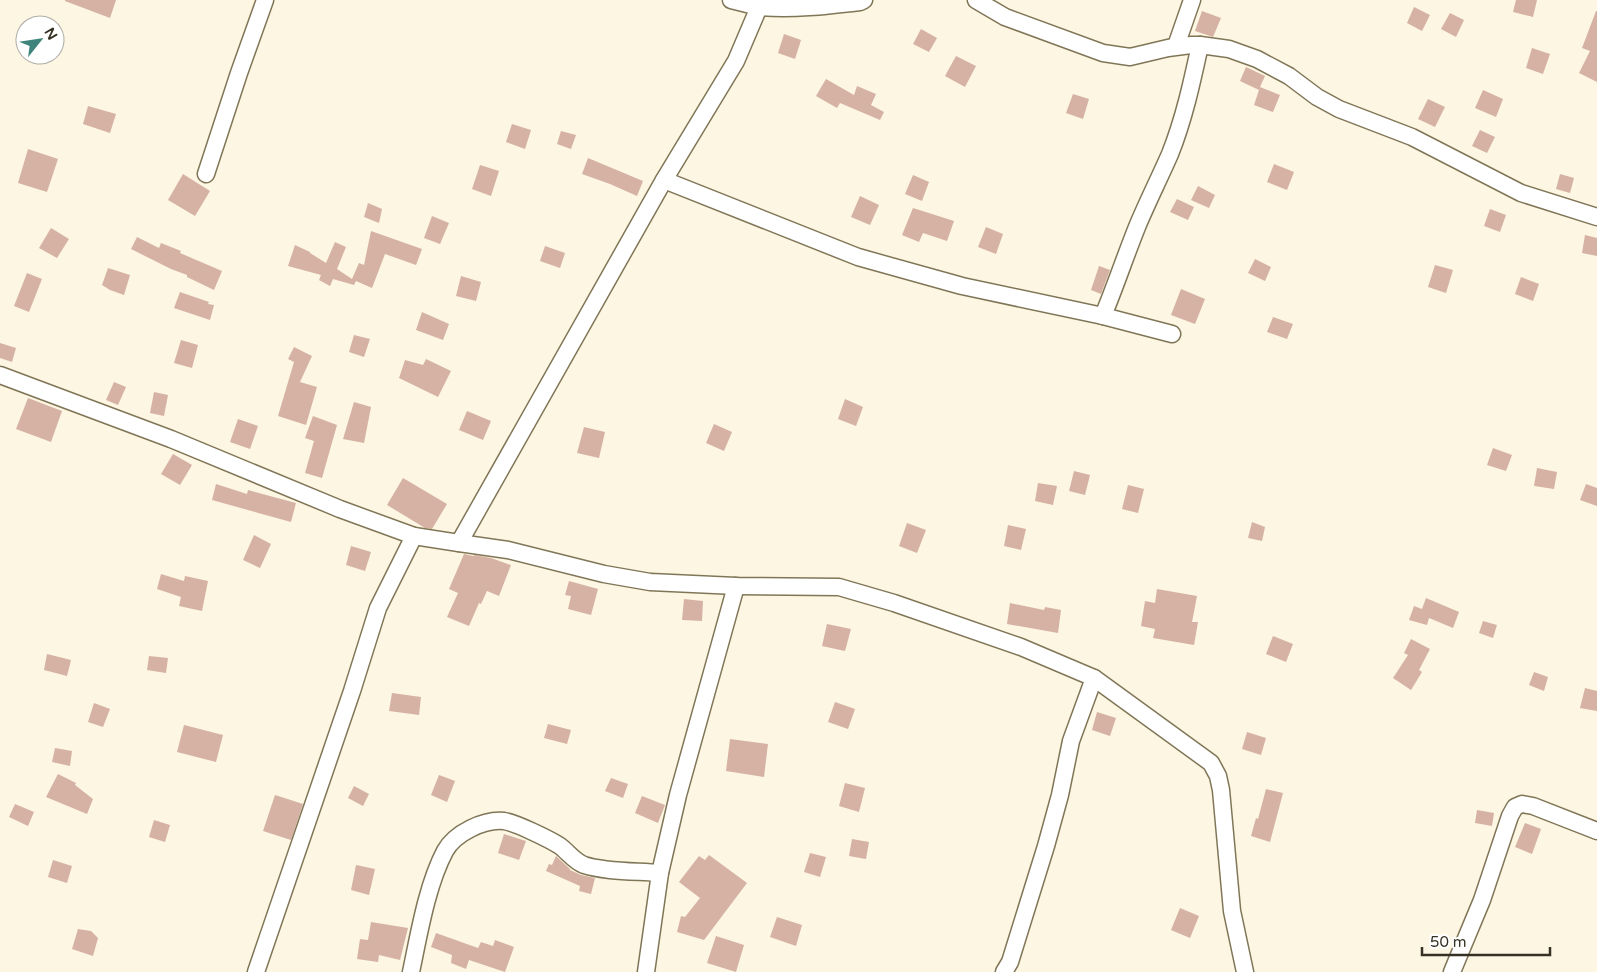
<svg xmlns="http://www.w3.org/2000/svg" width="1597" height="972" viewBox="0 0 1597 972" font-family="'Varela Round',sans-serif">
<style>
.building{fill:#d6b2a4}
.lines{fill:none;stroke-linecap:round;stroke-linejoin:round}
.minor-casing{stroke:#807657;stroke-width:19}
.minor{stroke:#fff;stroke-width:16}
</style>
<rect width="100%" height="100%" fill="#fdf6e2"/>
<!-- building -->
<g class="building">
<path d="M65 0H116L110 18 65 1Z"/>
<path d="M1516 0H1537L1533 17 1513 12Z"/>
<path d="M1414 7 1430 15 1422 31 1407 23Z"/>
<path d="M1202 11 1221 18 1213 37 1195 31Z"/>
<path d="M1596 11H1597V82L1579 73 1590 51 1582 48Z"/>
<path d="M1450 13 1464 20 1456 37 1441 29Z"/>
<path d="M921 29 937 38 929 52 913 44Z"/>
<path d="M784 34 801 40 795 59 778 53Z"/>
<path d="M1532 48 1550 54 1543 74 1526 68Z"/>
<path d="M956 56 976 66 965 87 945 76Z"/>
<path d="M1246 67 1265 76 1260 87 1280 95 1273 112 1254 105 1259 90 1240 81Z"/>
<path d="M826 79 854 95 857 86 876 94 871 105 884 112 880 120 840 103 837 108 816 96Z"/>
<path d="M1483 90 1503 99 1496 117 1475 108Z"/>
<path d="M1073 94 1089 99 1083 119 1066 113Z"/>
<path d="M1428 99 1445 107 1435 127 1418 119Z"/>
<path d="M88 106 116 114 110 133 83 124Z"/>
<path d="M512 124 531 130 525 149 506 142Z"/>
<path d="M1480 130 1495 137 1487 153 1472 146Z"/>
<path d="M561 131 576 135 571 149 557 144Z"/>
<path d="M28 149 58 159 47 192 18 183Z"/>
<path d="M588 158 643 181 637 196 610 184 582 174Z"/>
<path d="M1274 164 1294 172 1287 190 1267 182Z"/>
<path d="M480 165 499 171 491 196 472 189Z"/>
<path d="M183 174 210 191 195 216 168 200Z"/>
<path d="M1560 174 1574 178 1570 193 1556 189Z"/>
<path d="M913 175 929 182 922 201 905 194Z"/>
<path d="M1198 186 1215 195 1209 208 1191 200Z"/>
<path d="M860 196 879 205 870 225 851 217Z"/>
<path d="M1177 199 1194 207 1188 220 1170 212Z"/>
<path d="M368 203 382 209 379 223 364 217Z"/>
<path d="M913 208 954 221 947 241 923 233 919 242 902 235Z"/>
<path d="M1490 209 1506 215 1500 232 1484 226Z"/>
<path d="M432 216 449 223 440 244 424 238Z"/>
<path d="M986 227 1003 234 996 254 978 247Z"/>
<path d="M51 228 69 239 57 258 39 248Z"/>
<path d="M371 231 422 249 416 265 385 254 372 288 356 281 354 285 333 279 330 286 319 280 321 275 288 266 295 245 310 252V253L326 263 335 242 346 247 337 269 352 279 359 263 364 265Z"/>
<path d="M1585 235 1597 238V256L1582 253Z"/>
<path d="M137 237 159 248 161 243 181 251 180 253 222 271 214 290 187 277V275L171 269 131 249Z"/>
<path d="M545 246 565 253 560 268 540 261Z"/>
<path d="M1255 259 1271 267 1265 281 1248 273Z"/>
<path d="M1435 265 1453 270 1446 293 1428 287Z"/>
<path d="M1099 266 1110 270 1101 294 1091 290Z"/>
<path d="M108 268 130 275 124 295 110 290 102 285Z"/>
<path d="M27 273 42 279 29 312 14 306Z"/>
<path d="M461 276 481 282 476 301 456 296Z"/>
<path d="M1521 277 1539 284 1533 301 1515 294Z"/>
<path d="M1181 289 1205 299 1195 324 1171 315Z"/>
<path d="M180 292 209 302 208 304 214 305 210 320 174 308Z"/>
<path d="M422 312 449 324 443 340 416 330Z"/>
<path d="M1273 317 1293 324 1287 339 1267 332Z"/>
<path d="M354 335 370 339 364 357 349 352Z"/>
<path d="M181 340 198 345 192 368 174 363Z"/>
<path d="M0 343 16 348 12 362 0 358Z"/>
<path d="M294 347 312 356 300 382 317 387 306 425 278 416 294 362 288 359Z"/>
<path d="M426 359 451 371 438 397 399 378 405 360 423 365Z"/>
<path d="M114 382 126 387 118 405 106 400Z"/>
<path d="M154 392 168 395 164 416 150 413Z"/>
<path d="M28 398 62 411 51 442 16 429Z"/>
<path d="M845 399 863 407 856 426 838 419Z"/>
<path d="M354 402 371 407 364 443 343 439Z"/>
<path d="M467 411 491 421 483 440 459 430Z"/>
<path d="M313 416 337 425 322 478 305 473 314 441 305 438Z"/>
<path d="M238 419 258 426 250 449 230 442Z"/>
<path d="M714 424 732 432 724 451 706 443Z"/>
<path d="M584 427 605 432 599 458 577 453Z"/>
<path d="M1493 448 1512 455 1506 471 1487 465Z"/>
<path d="M173 454 192 465 180 485 161 474Z"/>
<path d="M1537 468 1557 472 1554 489 1534 486Z"/>
<path d="M1074 471 1090 475 1085 495 1069 491Z"/>
<path d="M403 478 447 504 432 529 425 528 387 505Z"/>
<path d="M1038 483 1057 486 1053 505 1035 501Z"/>
<path d="M216 484 247 494 248 490 296 503 291 522 212 500Z"/>
<path d="M1586 484 1597 488V506L1580 500Z"/>
<path d="M1128 485 1144 489 1138 513 1122 509Z"/>
<path d="M1252 522 1265 527 1262 541 1248 538Z"/>
<path d="M907 523 926 530 917 553 899 546Z"/>
<path d="M1008 525 1026 529 1021 550 1004 546Z"/>
<path d="M254 535 271 544 260 568 243 560Z"/>
<path d="M351 546 371 552 365 571 346 565Z"/>
<path d="M464 554 473 556 475 555 491 558 511 565 499 596 487 591 481 604 479 603 469 626 447 617 458 593 449 589Z"/>
<path d="M161 574 184 581 185 576 208 581 202 611 179 606 181 597 157 589Z"/>
<path d="M569 581 598 589 591 615 568 609 571 596 565 595Z"/>
<path d="M1157 589 1197 596 1192 622H1198L1194 645 1153 638 1155 629 1141 626 1145 601 1155 603Z"/>
<path d="M1426 598 1459 612 1453 628 1429 618 1427 625 1409 620 1414 606 1422 609Z"/>
<path d="M684 599 703 601 702 621 682 620Z"/>
<path d="M1010 603 1044 610 1045 607 1061 610 1058 633 1007 624Z"/>
<path d="M1483 621 1497 625 1493 638 1479 633Z"/>
<path d="M827 624 851 629 845 651 822 646Z"/>
<path d="M1273 636 1293 644 1286 662 1266 654Z"/>
<path d="M1411 639 1430 649 1419 670 1422 672 1411 690 1393 678 1408 655 1404 653Z"/>
<path d="M47 654 71 660 67 676 44 670Z"/>
<path d="M149 656 168 658 166 673 147 670Z"/>
<path d="M1534 672 1548 677 1544 691 1529 685Z"/>
<path d="M1585 688 1597 691V711L1580 708Z"/>
<path d="M392 693 421 697 419 715 389 711Z"/>
<path d="M835 702 855 709 848 729 828 722Z"/>
<path d="M94 703 110 709 103 727 88 722Z"/>
<path d="M1097 712 1116 718 1110 736 1092 730Z"/>
<path d="M548 724 571 730 567 744 544 738Z"/>
<path d="M184 725 223 735 216 762 177 752Z"/>
<path d="M1247 732 1266 738 1261 755 1242 749Z"/>
<path d="M730 739 768 744 764 777 726 771Z"/>
<path d="M55 748 72 751 70 766 52 762Z"/>
<path d="M58 774 76 783 75 785 93 799 87 814 46 797Z"/>
<path d="M439 775 455 781 447 802 431 795Z"/>
<path d="M611 778 628 784 623 798 605 791Z"/>
<path d="M845 783 865 788 859 812 839 806Z"/>
<path d="M354 786 369 794 363 806 348 798Z"/>
<path d="M1266 789 1283 793 1270 842 1251 836 1256 818 1258 819Z"/>
<path d="M275 795 303 804 291 840 263 831Z"/>
<path d="M642 796 665 805 658 823 635 813Z"/>
<path d="M15 804 34 812 28 826 9 817Z"/>
<path d="M1477 810 1494 813 1492 826 1475 823Z"/>
<path d="M154 820 170 825 165 842 149 837Z"/>
<path d="M1525 823 1541 829 1532 854 1515 847Z"/>
<path d="M504 834 526 841 519 860 498 853Z"/>
<path d="M852 839 869 842 866 859 849 856Z"/>
<path d="M810 853 826 857 820 877 804 872Z"/>
<path d="M709 855 747 883 704 940 677 932 681 916 685 917 700 898 679 882 699 856 705 860Z"/>
<path d="M556 856 570 869V870L581 875 595 878 591 894 579 891 580 886 546 871 549 864 552 865Z"/>
<path d="M53 860 72 866 67 883 48 877Z"/>
<path d="M356 865 375 869 369 895 351 890Z"/>
<path d="M1180 908 1199 916 1190 938 1171 930Z"/>
<path d="M777 917 802 925 796 946 770 937Z"/>
<path d="M371 922 408 928 400 960 379 955 378 962 357 959 360 939 368 940Z"/>
<path d="M78 929 91 931 98 938 93 956 72 949Z"/>
<path d="M436 933 478 948 481 942 493 946 495 940 514 947 505 972 469 960 466 969 451 963 452 955 431 947Z"/>
<path d="M716 936 744 945 736 972 707 963Z"/>
</g>
<g class="lines">
<!-- minor casing -->
<g class="minor-casing">
<g id="minor">
<path d="M976 0 1005 17 1103 53 1130 57 1168 48 1191 45H1200L1229 49 1257 59 1289 76 1317 97 1339 109 1412 137 1521 193 1597 217"/>
<path d="M759 7C792 10 826 6 860 2L864 0"/>
<path d="M1176 46 1192 0"/>
<path d="M206 174 239 73 265 0"/>
<path d="M664 180 858 257 962 286 1103 316 1172 334"/>
<path d="M1103 316C1115 287 1125 257 1137 227 1147 203 1159 179 1170 154 1184 119 1192 82 1200 45"/>
<path d="M0 375 171 439 340 509 414 536 459 543 664 180 736 61 759 7 731 0"/>
<path d="M459 543 508 550 604 574 650 582 736 586 839 587 894 603 1021 647 1094 678 1211 763 1218 776 1221 790 1232 911 1245 972"/>
<path d="M256 972 352 691 378 608 414 536"/>
<path d="M411 972C419 934 427 885 445 851 455 833 484 819 504 821 516 823 549 839 560 846 568 852 574 861 584 865 606 872 636 871 660 873"/>
<path d="M646 972 660 873 678 795 736 586"/>
<path d="M1004 972 1010 962 1046 846 1060 795 1071 741 1094 678"/>
<path d="M1452 972 1482 900 1510 816 1515 807 1522 804 1533 806 1597 831"/>
</g>
</g>
<!-- minor -->
<use href="#minor" class="minor"/>
</g>
<!-- north arrow -->
<g transform="translate(40 40) rotate(60)"><circle r="24" fill="#ffffff" stroke="#afada7"/>
<path d="M0-4L9 19L0 12L-9 19Z" fill="#3e847c"/>
<text y="-8" font-size="14" font-weight="bold" text-anchor="middle" fill="#363124">N</text>
</g>
<!-- scale -->
<path d="M1422 947v8h128v-8" fill="none" stroke="#363124" stroke-width="2.5"/>
<text x="1430" y="947" font-size="15" fill="#363124" stroke="#ffffff" stroke-width="4" paint-order="stroke">50 m</text>
</svg>
